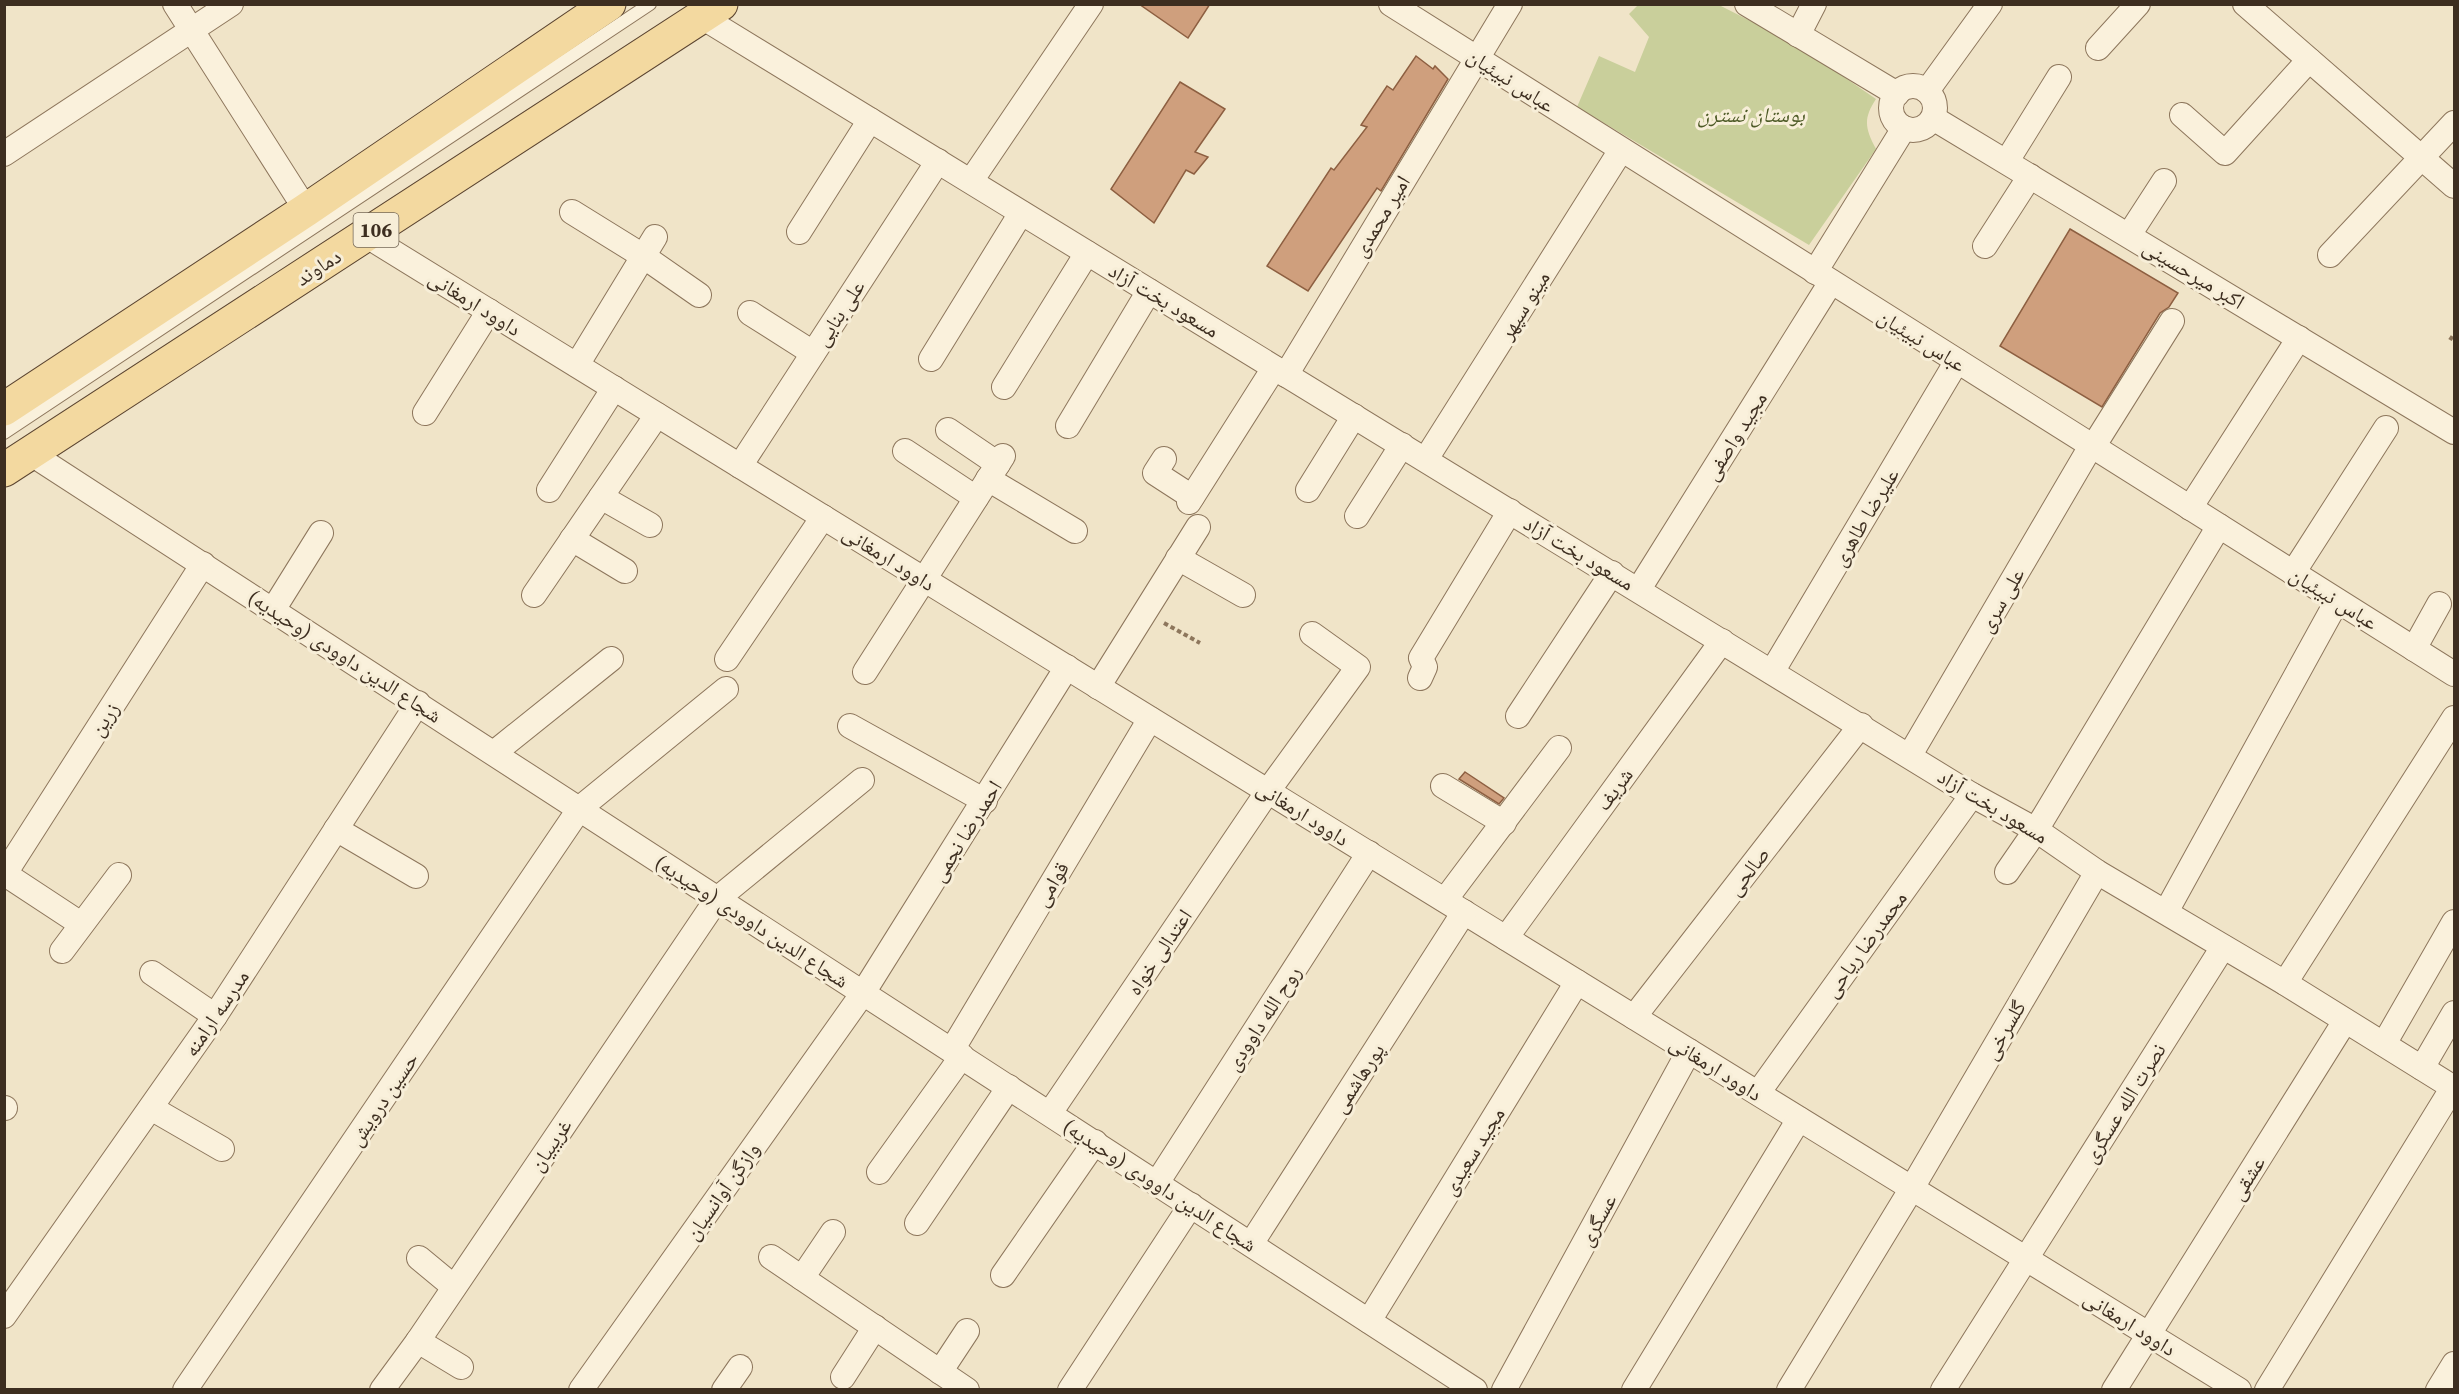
<svg xmlns="http://www.w3.org/2000/svg" width="2459" height="1394" viewBox="0 0 2459 1394" font-family="'Source Serif 4','Noto Naskh Arabic',serif">
<style>
.green{fill:#c9cf9b}
.building{fill:#cf9f7d;stroke:#8d5f41;stroke-width:1.5}
.lines{fill:none;stroke-linecap:round;stroke-linejoin:round}
.lane-casing{stroke:#8d765c;stroke-width:14}
.street-casing{stroke:#8d765c;stroke-width:26}
.primary-casing{stroke:#5b4430;stroke-width:35}
.path{stroke:#8d765c;stroke-width:4;stroke-dasharray:4.5 3;stroke-linecap:butt}
.lane{stroke:#faf1dc;stroke-width:12}
.street{stroke:#faf1dc;stroke-width:24}
.primary{stroke:#f3d9a0;stroke-width:33}
.labels{text-anchor:middle;dominant-baseline:central;stroke-width:6;stroke-linejoin:round;paint-order:stroke}
.shield{fill:#f7eed8;stroke:#756857;stroke-width:1.5}
.shield-label{font-size:20px;font-weight:bold;fill:#3d2e20}
.street-label{font-size:21px;fill:#3d2e20;stroke:#f7eed8}
.park-label{font-size:21px;font-style:italic;fill:#4d5a26;stroke:#f7eed8}
</style>
<rect width="100%" height="100%" fill="#f0e4c8"/>
<!-- green -->
<path class="green" d="M1638 5H1719L1796 44 1876 99C1863 119 1865 128 1876 149L1809 245 1577 107 1599 56 1635 72 1649 37 1629 14Z"/>
<!-- building -->
<g class="building">
<path d="M1139 4H1210L1188 38Z"/>
<path d="M1416 56 1433 69 1435 66 1448 79 1381 191 1377 188 1308 291 1267 266 1331 168 1334 170 1367 127 1361 125 1387 86 1393 90Z"/>
<path d="M1180 82 1225 109 1195 152 1208 157 1194 174 1186 170 1154 223 1111 189Z"/>
<path d="M2070 229 2178 293 2169 307 2160 313 2102 407 2000 346Z"/>
<path d="M1465 772 1504 798 1499 804 1459 779Z"/>
</g>
<g class="lines">
<!-- lane casing -->
<g class="lane-casing">
<path id="lane" d="M4 433 650 4"/>
</g>
<!-- street casing -->
<g class="street-casing">
<g id="street">
<path d="M175 4 306 210"/>
<path d="M1391 4 2454 674"/>
<path d="M1747 4 1897 94"/>
<path d="M2245 4 2454 186"/>
<path d="M702 17 1972 795 2036 830 2097 872 2285 983 2454 1088"/>
<path d="M1798 35 1814 4"/>
<path d="M2098 48 2138 4"/>
<circle cx="1913" cy="108" r="22"/>
<path d="M1927 91 1990 4"/>
<path d="M2182 115 2225 153 2309 60"/>
<path d="M1933 118 2454 432"/>
<path d="M4 154 231 4"/>
<path d="M2007 161 2059 77"/>
<path d="M971 181 1091 4"/>
<path d="M572 212 643 256 699 295"/>
<path d="M799 232 870 120"/>
<path d="M2129 235 2164 181"/>
<path d="M367 236 2239 1390"/>
<path d="M1985 246 2030 176"/>
<path d="M2330 255 2454 123"/>
<path d="M1815 272 1904 128"/>
<path d="M750 313 813 353"/>
<path d="M931 359 1021 213"/>
<path d="M577 365 655 237"/>
<path d="M1286 375 1510 4"/>
<path d="M1004 387 1087 253"/>
<path d="M425 413 489 311"/>
<path d="M1068 426 1149 291"/>
<path d="M948 430 998 464"/>
<path d="M2093 447 2172 321"/>
<path d="M905 451 976 498"/>
<path d="M30 453 1475 1390"/>
<path d="M1164 459 1155 473 1192 497"/>
<path d="M1426 459 1621 150"/>
<path d="M740 466 938 161"/>
<path d="M988 479 1075 531"/>
<path d="M549 490 614 388"/>
<path d="M1308 490 1354 416"/>
<path d="M601 497 650 525"/>
<path d="M1189 502 1274 368"/>
<path d="M2190 508 2299 338"/>
<path d="M1357 516 1402 445"/>
<path d="M572 539 625 571"/>
<path d="M1178 558 1243 595"/>
<path d="M2293 573 2386 428"/>
<path d="M1639 589 1831 282"/>
<path d="M534 595 657 415"/>
<path d="M273 610 321 533"/>
<path d="M2414 649 2439 604"/>
<path d="M727 659 823 517"/>
<path d="M865 672 1003 456"/>
<path d="M1772 672 1957 361"/>
<path d="M1420 678 1425 667 1421 658 1510 511"/>
<path d="M1098 687 1198 527"/>
<path d="M1518 716 1612 573"/>
<path d="M850 726 985 801"/>
<path d="M495 752 611 659"/>
<path d="M1910 755 2091 446"/>
<path d="M1443 786 1504 823"/>
<path d="M336 829 416 876"/>
<path d="M2007 872 2036 830 2219 526"/>
<path d="M5 874 81 924"/>
<path d="M4 875 203 564"/>
<path d="M1445 900 1559 748"/>
<path d="M2166 912 2337 601"/>
<path d="M1506 938 1722 641"/>
<path d="M62 951 119 875"/>
<path d="M152 973 215 1016"/>
<path d="M2285 983 2454 718"/>
<path d="M1634 1017 1861 725"/>
<path d="M2384 1044 2454 922"/>
<path d="M952 1050 1150 719"/>
<path d="M2422 1068 2454 1013"/>
<path d="M1758 1093 1972 795"/>
<path d="M4 1108H5"/>
<path d="M151 1108 222 1149"/>
<path d="M1050 1113 1268 791 1358 667 1312 634"/>
<path d="M879 1172 962 1056"/>
<path d="M1157 1183 1369 853"/>
<path d="M917 1223 1009 1087"/>
<path d="M1251 1244 1464 912"/>
<path d="M771 1257 967 1390"/>
<path d="M419 1258 454 1287"/>
<path d="M1003 1275 1095 1142"/>
<path d="M802 1278 833 1232"/>
<path d="M4 1316 215 1016 418 703"/>
<path d="M1369 1321 1577 982"/>
<path d="M418 1341 461 1367"/>
<path d="M940 1372 967 1331"/>
<path d="M843 1377 875 1327"/>
<path d="M185 1390 580 808 726 689"/>
<path d="M382 1390 418 1341 717 899 862 780"/>
<path d="M581 1390 863 993 1067 667"/>
<path d="M724 1390 740 1367"/>
<path d="M1070 1390 1191 1205"/>
<path d="M1504 1390 1689 1051"/>
<path d="M1634 1390 1799 1119"/>
<path d="M1789 1390 1912 1188 2097 872"/>
<path d="M1943 1390 2223 947"/>
<path d="M2114 1390 2345 1021"/>
<path d="M2267 1390 2453 1087"/>
<path d="M2438 1390 2454 1364"/>
</g>
</g>
<!-- primary casing -->
<g class="primary-casing">
<g id="primary">
<path d="M4 409 306 210 609 4"/>
<path d="M4 470 721 4"/>
</g>
</g>
<!-- path -->
<g class="path">
<path d="M2450 340 2454 334"/>
<path d="M1164 623 1200 643"/>
</g>
<!-- lane -->
<use href="#lane" class="lane"/>
<!-- street -->
<use href="#street" class="street"/>
<!-- primary -->
<use href="#primary" class="primary"/>
</g>
<g class="labels">
<!-- shield labels -->
<rect class="shield" x="353.5" y="213" width="45" height="34" rx="4.5"/>
<g class="shield-label">
<text x="376" y="230">106</text>
</g>
<!-- street labels -->
<g class="street-label">
<text transform="translate(1511 80) rotate(33)">عباس نبیئیان</text>
<text transform="translate(1381 216) rotate(-59)">امیر محمدی</text>
<text transform="translate(318 267) rotate(-33)">دماوند</text>
<text transform="translate(2194 274) rotate(31)">اکبر میرحسینی</text>
<text transform="translate(1164 300) rotate(31)">مسعود بخت آزاد</text>
<text transform="translate(475 303) rotate(32)">داوود ارمغانی</text>
<text transform="translate(1524 305) rotate(-58)">مینو سپهر</text>
<text transform="translate(839 313) rotate(-57)">علی بنایی</text>
<text transform="translate(1922 340) rotate(32)">عباس نبیئیان</text>
<text transform="translate(1735 436) rotate(-58)">مجید واصفی</text>
<text transform="translate(1865 517) rotate(-59)">علیرضا طاهری</text>
<text transform="translate(1579 553) rotate(31)">مسعود بخت آزاد</text>
<text transform="translate(889 558) rotate(32)">داوود ارمغانی</text>
<text transform="translate(2334 598) rotate(32)">عباس نبیئیان</text>
<text transform="translate(2001 600) rotate(-60)">علی سری</text>
<text transform="translate(345 656) rotate(33)">شجاع الدین داوودی (وحیدیه)</text>
<text transform="translate(104 719) rotate(-57)">زرین</text>
<text transform="translate(1614 789) rotate(-54)">شریف</text>
<text transform="translate(1993 806) rotate(31)">مسعود بخت آزاد</text>
<text transform="translate(1303 813) rotate(32)">داوود ارمغانی</text>
<text transform="translate(966 831) rotate(-58)">احمدرضا نجمی</text>
<text transform="translate(1748 871) rotate(-52)">صالحی</text>
<text transform="translate(1051 884) rotate(-59)">قوامی</text>
<text transform="translate(752 921) rotate(33)">شجاع الدین داوودی (وحیدیه)</text>
<text transform="translate(1865 944) rotate(-54)">محمدرضا ریاحی</text>
<text transform="translate(1159 952) rotate(-56)">اعتدالی خواه</text>
<text transform="translate(216 1013) rotate(-56)">مدرسه ارامنه</text>
<text transform="translate(1263 1018) rotate(-57)">روح الله داوودی</text>
<text transform="translate(2004 1030) rotate(-60)">گلسرخی</text>
<text transform="translate(1716 1068) rotate(32)">داوود ارمغانی</text>
<text transform="translate(1358 1078) rotate(-57)">پورهاشمی</text>
<text transform="translate(383 1099) rotate(-56)">حسین درویش</text>
<text transform="translate(2124 1103) rotate(-58)">نصرت الله عسگری</text>
<text transform="translate(550 1145) rotate(-56)">غریبیان</text>
<text transform="translate(1473 1151) rotate(-58)">مجید سعیدی</text>
<text transform="translate(2247 1178) rotate(-58)">عشقی</text>
<text transform="translate(1160 1185) rotate(33)">شجاع الدین داوودی (وحیدیه)</text>
<text transform="translate(722 1191) rotate(-55)">وازگن آوانسیان</text>
<text transform="translate(1597 1220) rotate(-61)">عسگری</text>
<text transform="translate(2130 1323) rotate(32)">داوود ارمغانی</text>
</g>
<!-- park labels -->
<g class="park-label">
<text x="1751" y="114">بوستان نسترن</text>
</g>
</g>
<!-- border -->
<rect width="2459" height="1394" fill="none" stroke="#3d2e20" stroke-width="12"/>
</svg>
